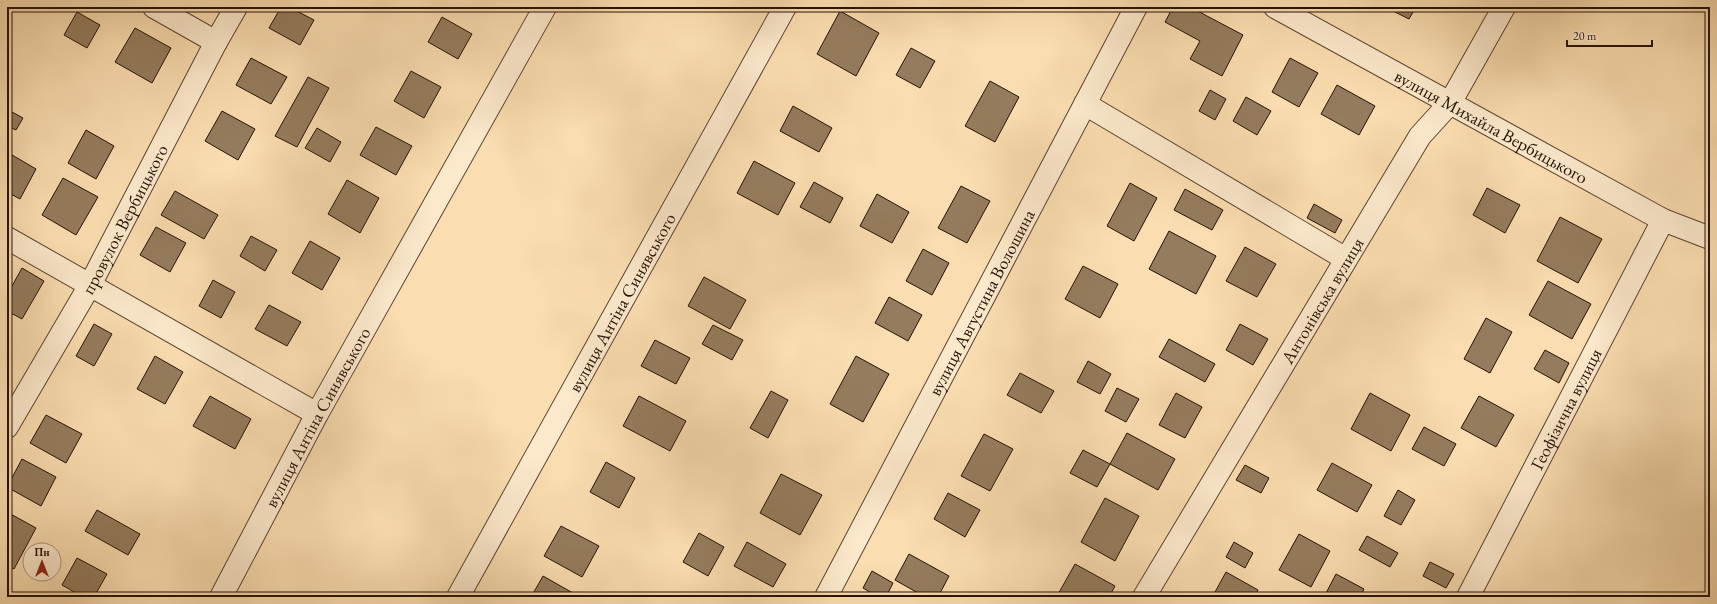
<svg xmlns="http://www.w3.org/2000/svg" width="1717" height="604" viewBox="0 0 1717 604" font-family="'EB Garamond',serif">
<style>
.building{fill:#957c5e;stroke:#271205}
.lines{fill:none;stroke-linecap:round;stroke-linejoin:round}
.minor-casing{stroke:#5c4530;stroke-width:24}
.minor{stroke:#fce9cc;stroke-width:22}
.labels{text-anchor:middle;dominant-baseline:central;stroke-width:4;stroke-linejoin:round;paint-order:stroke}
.street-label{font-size:18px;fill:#271205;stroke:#fce9cc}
</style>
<rect width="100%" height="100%" fill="#faddb0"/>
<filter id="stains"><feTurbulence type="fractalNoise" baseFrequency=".005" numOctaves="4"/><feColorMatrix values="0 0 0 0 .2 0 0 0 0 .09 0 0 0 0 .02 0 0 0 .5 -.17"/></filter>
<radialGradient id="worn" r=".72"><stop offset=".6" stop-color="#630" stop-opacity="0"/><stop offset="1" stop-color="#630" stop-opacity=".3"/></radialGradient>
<!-- building -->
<g class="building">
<path d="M281 7H289L314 20 300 45 269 28Z"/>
<path d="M1173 7H1190L1243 35 1222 76 1190 59 1200 41 1165 22Z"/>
<path d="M1390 7H1416L1409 19 1389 9Z"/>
<path d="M840 11 879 33 856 76 817 54Z"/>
<path d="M77 12 100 25 87 48 64 35Z"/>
<path d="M442 17 472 34 458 59 428 42Z"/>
<path d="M135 28 171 48 152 83 115 62Z"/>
<path d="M911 48 935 61 920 88 896 75Z"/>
<path d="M251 58 287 77 271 104 236 85Z"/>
<path d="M1290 58 1318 73 1299 107 1272 92Z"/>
<path d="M411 71 441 87 424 118 394 101Z"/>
<path d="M308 77 329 88 297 147 275 136Z"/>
<path d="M990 81 1019 97 995 142 965 126Z"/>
<path d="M1337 85 1375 106 1359 135 1321 114Z"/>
<path d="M1210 90 1226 99 1215 120 1199 111Z"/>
<path d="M1246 97 1271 111 1257 135 1233 121Z"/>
<path d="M793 106 832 128 819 152 780 131Z"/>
<path d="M222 111 255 129 238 160 205 141Z"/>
<path d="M12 112 23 118 16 130 7 126V120Z"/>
<path d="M376 127 412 146 396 175 360 155Z"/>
<path d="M317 128 341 142 330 162 305 148Z"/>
<path d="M86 130 114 146 96 179 68 163Z"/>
<path d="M7 152 36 169 20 199 7 192Z"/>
<path d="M754 161 795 183 778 215 737 193Z"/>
<path d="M63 178 98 197 76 235 42 215Z"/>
<path d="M347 180 379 198 360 233 328 214Z"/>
<path d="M814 182 843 198 830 223 800 207Z"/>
<path d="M1130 183 1157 198 1134 241 1107 226Z"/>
<path d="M961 186 990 201 967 243 938 228Z"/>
<path d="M1487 188 1520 205 1505 233 1473 215Z"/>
<path d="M1185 189 1223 210 1212 230 1174 210Z"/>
<path d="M175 191 218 215 204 239 161 215Z"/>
<path d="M877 194 909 212 892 243 860 226Z"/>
<path d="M1314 204 1342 220 1335 233 1307 218Z"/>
<path d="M1560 217 1602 239 1578 283 1537 261Z"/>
<path d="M156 227 186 243 170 272 140 255Z"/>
<path d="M1169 231 1216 256 1196 294 1149 269Z"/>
<path d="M251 236 277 250 265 271 240 256Z"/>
<path d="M310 241 340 258 322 290 292 273Z"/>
<path d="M1245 247 1276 264 1257 297 1226 281Z"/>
<path d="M923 249 949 263 932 295 906 281Z"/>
<path d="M1083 266 1118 284 1100 318 1065 299Z"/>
<path d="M22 268 44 281 22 319 7 311V295Z"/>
<path d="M704 277 746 300 730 329 688 306Z"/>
<path d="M213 280 235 292 221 318 199 306Z"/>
<path d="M1548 281 1591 304 1572 339 1529 315Z"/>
<path d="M889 297 922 315 908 341 875 323Z"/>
<path d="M269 305 301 322 287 346 255 329Z"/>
<path d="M1486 318 1512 332 1490 373 1464 359Z"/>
<path d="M94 324 112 334 94 366 76 356Z"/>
<path d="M1240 324 1268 339 1253 365 1226 350Z"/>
<path d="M713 325 743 340 732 360 702 344Z"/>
<path d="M1169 339 1215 364 1205 382 1159 357Z"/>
<path d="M655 340 690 358 676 384 641 366Z"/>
<path d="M1545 350 1569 363 1559 383 1534 369Z"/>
<path d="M155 356 183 372 165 404 137 389Z"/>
<path d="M856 356 889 374 863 422 830 404Z"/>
<path d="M1088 361 1111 374 1100 394 1077 382Z"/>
<path d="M1020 373 1054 391 1041 413 1007 395Z"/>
<path d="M1117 388 1139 399 1126 422 1105 411Z"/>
<path d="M771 391 788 400 768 438 750 428Z"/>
<path d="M1176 393 1202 407 1185 438 1159 425Z"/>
<path d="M1370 393 1410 415 1391 451 1351 429Z"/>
<path d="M210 396 251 419 235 449 193 426Z"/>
<path d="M639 396 686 421 670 451 623 426Z"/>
<path d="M1479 396 1514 415 1496 447 1461 428Z"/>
<path d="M46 415 82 434 66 463 30 443Z"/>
<path d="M1424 427 1456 444 1444 466 1412 449Z"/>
<path d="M1127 433 1175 459 1158 490 1110 464Z"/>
<path d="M984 434 1013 449 990 491 961 476Z"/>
<path d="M1083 450 1110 464 1097 487 1070 473Z"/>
<path d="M22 459 56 477 41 506 7 487Z"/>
<path d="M606 462 635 478 619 508 590 492Z"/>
<path d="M1332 463 1372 485 1357 512 1317 490Z"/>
<path d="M1245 465 1269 478 1261 493 1236 480Z"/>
<path d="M781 474 822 495 800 535 760 513Z"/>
<path d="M1398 490 1415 500 1401 525 1384 516Z"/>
<path d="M948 493 980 510 965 537 934 519Z"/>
<path d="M1105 498 1139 516 1115 561 1081 542Z"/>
<path d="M97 510 140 534 128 555 85 531Z"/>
<path d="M7 512 36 528 14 569 7 565Z"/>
<path d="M561 526 599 546 582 577 544 556Z"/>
<path d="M699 533 724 547 708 576 683 562Z"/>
<path d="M1299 534 1330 551 1311 587 1279 570Z"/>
<path d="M1367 536 1398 553 1390 567 1359 550Z"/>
<path d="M747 542 786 564 773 587 734 566Z"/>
<path d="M1234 542 1253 553 1245 568 1226 557Z"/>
<path d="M909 554 949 576 938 597H925L895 580Z"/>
<path d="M77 558 107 574 94 597H83L62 585Z"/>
<path d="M1430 562 1454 574 1446 588 1423 576Z"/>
<path d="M1075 564 1115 586 1109 597 1057 596Z"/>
<path d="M872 571 893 583 886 597H878L863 588Z"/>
<path d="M1226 572 1258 590 1254 597H1224L1215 592Z"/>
<path d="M1336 574 1364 589 1360 597H1324Z"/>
<path d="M543 576 580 597H531Z"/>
</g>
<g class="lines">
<!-- minor casing -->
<g class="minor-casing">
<g id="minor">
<path d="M154 7 216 42"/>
<path id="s1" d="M1275 7 1663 220 1710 238"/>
<path d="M1085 104 1346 259"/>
<path d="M7 238 317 414"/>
<path id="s2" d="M7 427 90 285 216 42 236 7"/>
<path id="s3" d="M221 597 317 414 545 7"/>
<path id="s4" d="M458 597 785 7"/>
<path id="s5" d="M826 597 1136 7"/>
<path id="s6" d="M1144 597 1420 136 1450 103 1504 7"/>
<path id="s7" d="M1468 597 1663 220"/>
</g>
</g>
<!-- minor -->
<use href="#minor" class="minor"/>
</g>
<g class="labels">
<!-- street labels -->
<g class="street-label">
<text stroke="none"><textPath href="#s1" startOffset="247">вулиця Михайла Вербицького</textPath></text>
<text stroke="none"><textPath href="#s2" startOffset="239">провулок Вербицького</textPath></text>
<text stroke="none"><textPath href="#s6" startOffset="346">Антонівська вулиця</textPath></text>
<text stroke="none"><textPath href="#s4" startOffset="337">вулиця Антіна Синявського</textPath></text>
<text stroke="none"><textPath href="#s5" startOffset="333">вулиця Августина Волошина</textPath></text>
<text stroke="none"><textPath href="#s7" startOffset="212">Геофізична вулиця</textPath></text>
<text stroke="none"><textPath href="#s3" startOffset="204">вулиця Антіна Синявського</textPath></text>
</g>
</g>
<!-- margin -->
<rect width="1717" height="604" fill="none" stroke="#faddb0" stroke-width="24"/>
<rect x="8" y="8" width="1701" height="588" fill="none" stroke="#271205" stroke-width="2"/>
<rect x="12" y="12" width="1693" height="580" fill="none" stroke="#271205"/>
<!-- north arrow -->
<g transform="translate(42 562)"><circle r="19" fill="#fce9cc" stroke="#a7937c"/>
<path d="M0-3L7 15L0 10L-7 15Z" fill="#8f2418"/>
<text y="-6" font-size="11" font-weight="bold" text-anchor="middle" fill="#271205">Пн</text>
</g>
<!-- scale -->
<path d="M1567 40v6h85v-6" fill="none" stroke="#271205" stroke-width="2"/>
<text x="1573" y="40" font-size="12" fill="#271205" stroke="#fce9cc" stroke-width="3" paint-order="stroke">20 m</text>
<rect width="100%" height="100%" filter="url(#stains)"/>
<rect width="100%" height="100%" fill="url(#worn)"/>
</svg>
